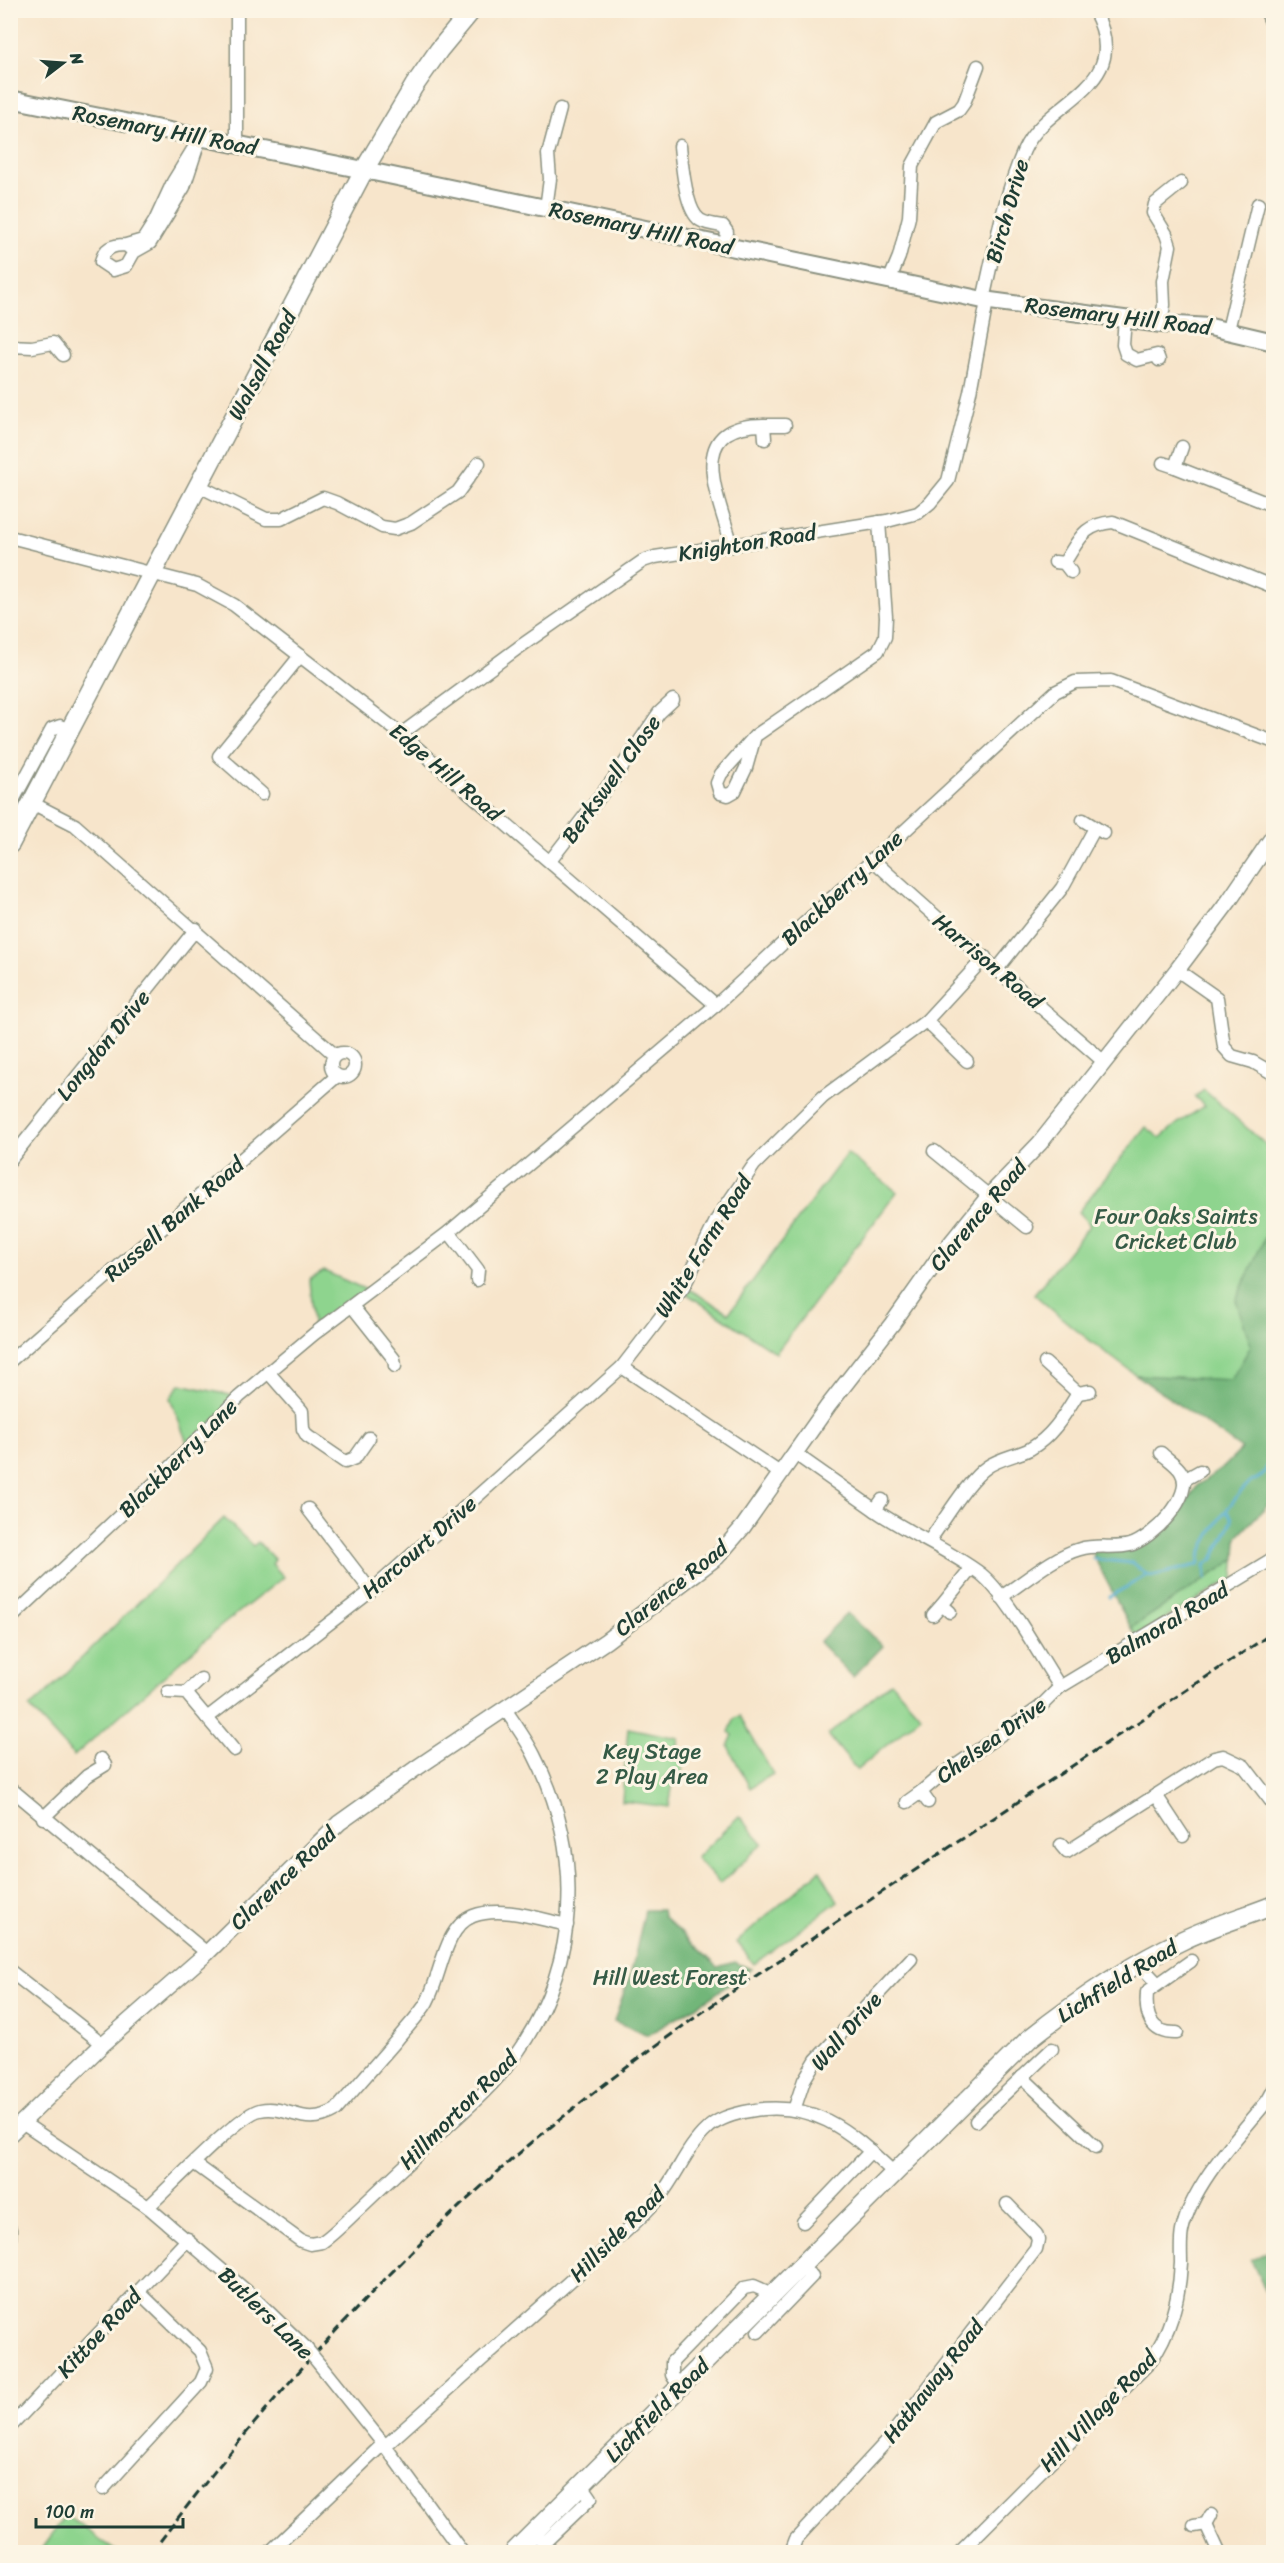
<svg xmlns="http://www.w3.org/2000/svg" width="1284" height="2563" viewBox="0 0 1284 2563" font-family="Sriracha,sans-serif">
<style>
.green{fill:#8ed48e;stroke:#568861;stroke-width:1.5}
.forest{fill:#72b679;stroke:#487a56;stroke-width:1.5}
.lines{fill:none;stroke-linecap:round;stroke-linejoin:round}
.stream{stroke:#52aed0;stroke-width:3}
.minor-casing{stroke:#8b9180;stroke-width:15}
.tertiary-casing{stroke:#8b9180;stroke-width:18}
.secondary-casing{stroke:#8b9180;stroke-width:20}
.primary-casing{stroke:#8b9180;stroke-width:21}
.minor{stroke:#fff;stroke-width:12}
.tertiary{stroke:#fff;stroke-width:15}
.secondary{stroke:#fff;stroke-width:16}
.primary{stroke:#fff;stroke-width:18}
.rail{stroke:#1f3d34;stroke-width:3;stroke-dasharray:9 4.5;stroke-linecap:butt}
.minor-bridge-casing{stroke:#8b9180;stroke-width:15;stroke-linecap:butt}
.minor-bridge{stroke:#fff;stroke-width:12}
.labels{text-anchor:middle;dominant-baseline:central;stroke-width:6;stroke-linejoin:round;paint-order:stroke}
.street-label{font-size:22px;fill:#1f3d34;stroke:#fcf5e5}
.park-label{font-size:22px;fill:#355b46;stroke:#fcf5e5}
</style>
<rect width="100%" height="100%" fill="#fcf5e5"/>
<filter id="ink" filterUnits="userSpaceOnUse"><feTurbulence type="fractalNoise" baseFrequency=".0167" numOctaves="2"/><feDisplacementMap in="SourceGraphic" scale="12" xChannelSelector="R" yChannelSelector="G"/><feConvolveMatrix kernelMatrix="1 2 1 2 8 2 1 2 1" color-interpolation-filters="sRGB"/></filter>
<filter id="wash" filterUnits="userSpaceOnUse"><feTurbulence type="fractalNoise" baseFrequency=".008" numOctaves="4" result="noise"/><feDisplacementMap in="SourceGraphic" scale="24" xChannelSelector="R" yChannelSelector="G"/><feGaussianBlur stdDeviation="1.35" result="paint"/><feColorMatrix in="noise" values="0 0 0 0 0 0 0 0 0 0 0 0 0 0 0 0 0 1.4 0 .05"/><feComposite in="paint" operator="in"/></filter>
<g filter="url(#wash)">
<rect width="100%" height="100%" fill="#f7e5cb"/>
<!-- green -->
<g class="green">
<path d="M1204 1090 1273 1151V1499L1237 1537 1234 1578 1136 1636 1091 1551 1156 1532 1179 1513 1198 1485 1225 1466 1242 1449C1171 1399 1098 1352 1034 1294L1090 1225 1078 1212 1146 1127 1160 1138 1178 1123 1205 1106 1195 1097Z"/>
<path d="M847 1153 897 1192 776 1353 687 1294 689 1289 729 1313Z"/>
<path d="M324 1271 371 1292 314 1334 309 1280Z"/>
<path d="M180 1384 239 1397 189 1448 170 1398Z"/>
<path d="M224 1518 253 1546 258 1542 275 1560 272 1564 284 1577 221 1626 74 1756 29 1707 41 1698Z"/>
<path d="M891 1682 921 1716 857 1770 828 1735Z"/>
<path d="M740 1716 773 1774 750 1788 728 1746 733 1735 729 1732 735 1718Z"/>
<path d="M628 1728 679 1738 677 1754 685 1756 680 1782H673L669 1807 622 1801Z"/>
<path d="M739 1816 763 1843 720 1884 696 1858Z"/>
<path d="M820 1870 838 1901 754 1964 737 1942Z"/>
<path d="M66 2515 118 2552H39Z"/>
</g>
<!-- forest -->
<g class="forest">
<path d="M1273 1220V1499L1237 1537 1236 1559 1131 1628 1091 1551 1156 1532 1179 1513 1198 1485 1223 1468 1242 1449 1136 1375 1231 1380 1251 1346 1236 1300Z"/>
<path d="M847 1613 883 1646 853 1677 819 1642Z"/>
<path d="M645 1910H662L663 1916 718 1967 734 1962 751 1969 708 1999 648 2035 614 2021 631 1973Z"/>
<path d="M1273 2248V2280L1266 2292 1251 2260Z"/>
</g>
<g class="lines">
<!-- stream -->
<g class="stream">
<path d="M1093 1559 1133 1563 1147 1575 1152 1576 1197 1565 1200 1563C1196 1548 1236 1496 1248 1484 1252 1480 1256 1480 1260 1477 1266 1473 1266 1464 1274 1459"/>
<path d="M1206 1578 1205 1565 1213 1559 1232 1521V1518L1227 1512"/>
<path d="M1109 1597 1147 1575"/>
</g>
</g>
</g>
<g filter="url(#ink)">
<g class="lines">
<!-- minor casing -->
<g class="minor-casing">
<g id="minor">
<path d="M1266 10 1274 29"/>
<path d="M237 145V10"/>
<path d="M680 146C682 163 685 210 700 220 706 224 716 225 723 226L727 232 725 247"/>
<path d="M546 208 550 179 548 154 560 109"/>
<path d="M126 245 143 240 155 221 173 182 200 138 184 187 150 243 134 252 126 266 113 270 101 262C104 248 112 245 126 245L134 252"/>
<path d="M889 281 899 257 909 217 912 166 936 122 959 110 964 103 978 66"/>
<path d="M983 300C994 252 1004 195 1024 150 1047 98 1136 88 1094 10"/>
<path d="M1125 318 1123 345 1126 354 1137 360 1157 355 1159 360"/>
<path d="M1161 324 1164 305 1163 281 1170 246 1166 234 1153 213 1155 204 1181 183"/>
<path d="M1228 330 1258 204"/>
<path d="M10 346 32 347 53 343 63 355"/>
<path d="M765 439 764 425H785"/>
<path d="M1163 463 1175 467 1182 447"/>
<path d="M1175 467 1274 506"/>
<path d="M199 486 266 519H281L323 498 337 503 382 527 395 529 411 523 458 492 479 463"/>
<path d="M10 537 197 585 234 605 401 734 716 1005"/>
<path d="M732 546C719 497 682 425 764 425"/>
<path d="M1055 562 1064 563 1071 572"/>
<path d="M1064 563C1080 539 1082 525 1113 522L1274 587"/>
<path d="M401 734 518 648 643 561 655 557 887 521 918 513 930 503 948 481 970 392 987 301"/>
<path d="M755 736 721 774 717 783 720 793 728 795 735 791 746 768 755 736 878 651 885 637 886 617 879 522"/>
<path d="M262 794 219 756 300 656"/>
<path d="M32 803 75 825 335 1055"/>
<path d="M10 806 52 729 60 726 69 731"/>
<path d="M1083 820 1104 833"/>
<path d="M872 859C947 929 1027 994 1104 1062"/>
<path d="M550 861 615 777 659 713 673 700"/>
<path d="M998 968 1062 888 1095 828"/>
<path d="M1177 970 1217 998 1224 1047 1232 1056 1253 1062 1274 1074"/>
<path d="M926 1021 967 1061"/>
<circle cx="343" cy="1065" r="12"/>
<path d="M934 1151 1027 1227"/>
<path d="M10 1160 196 929"/>
<path d="M449 1232 478 1270 477 1280"/>
<path d="M352 1306 394 1359 395 1366"/>
<path d="M10 1361 337 1076"/>
<path d="M1045 1363 1078 1393 1090 1391"/>
<path d="M268 1372 302 1411 303 1429 307 1436 345 1462 355 1458 369 1438"/>
<path d="M794 1453 875 1510 882 1500"/>
<path d="M780 1473 622 1367 683 1288 717 1219 754 1165 823 1097 926 1021 985 957"/>
<path d="M1184 1480 1200 1471"/>
<path d="M308 1509 371 1591"/>
<path d="M875 1510C909 1534 948 1549 981 1574 1007 1595 1040 1657 1060 1687"/>
<path d="M929 1541C944 1521 968 1480 987 1467 1000 1458 1016 1456 1030 1449 1053 1436 1065 1414 1078 1393"/>
<path d="M1001 1597C1024 1582 1054 1556 1080 1549 1096 1544 1115 1549 1130 1545 1151 1539 1196 1496 1181 1472 1177 1465 1167 1459 1161 1453"/>
<path d="M942 1605 971 1569"/>
<path d="M933 1615 942 1605 950 1612"/>
<path d="M10 1619 163 1475 239 1397 314 1334 449 1232 716 1005 1055 692 1075 682 1111 681 1274 742"/>
<path d="M168 1692 186 1693 207 1718 371 1591 622 1367"/>
<path d="M186 1693 201 1679"/>
<path d="M207 1718 234 1750"/>
<path d="M10 1788 207 1953"/>
<path d="M921 1792 935 1780 1039 1708 1060 1687 1274 1558"/>
<path d="M1156 1795 1183 1836"/>
<path d="M907 1802 921 1792 928 1802"/>
<path d="M43 1818 87 1776 105 1765 101 1759"/>
<path d="M1061 1845 1067 1852 1214 1758 1223 1756 1244 1766 1274 1805"/>
<path d="M1138 1963 1157 1983"/>
<path d="M10 1971 103 2044"/>
<path d="M1177 2033C1150 2034 1145 2015 1147 1992L1191 1961"/>
<path d="M1022 2077 1096 2147"/>
<path d="M794 2110 804 2080 816 2060 911 1959"/>
<path d="M976 2121 1052 2049"/>
<path d="M22 2122 148 2207 250 2294 306 2348"/>
<path d="M195 2164 301 2241 310 2244 322 2242C335 2233 347 2220 359 2209 380 2189 401 2169 422 2150 453 2120 490 2091 515 2056 580 1965 585 1854 534 1755 526 1739 515 1724 505 1709"/>
<path d="M148 2207C168 2189 239 2114 260 2110 289 2104 303 2129 336 2110 356 2087 376 2064 396 2041 406 2028 419 2016 427 2002 441 1976 444 1927 473 1916 501 1905 539 1919 567 1925"/>
<path d="M803 2222 871 2151"/>
<path d="M10 2229V2238"/>
<path d="M758 2332 812 2276 800 2267"/>
<path d="M320 2365 385 2446 462 2552"/>
<path d="M680 2387 672 2375V2362L744 2288 754 2286 772 2294"/>
<path d="M10 2427 188 2239"/>
<path d="M385 2446 625 2232C637 2221 650 2209 660 2196 677 2175 687 2147 707 2129 717 2119 731 2115 744 2112 811 2097 849 2130 893 2172"/>
<path d="M103 2489 201 2382 207 2368 200 2351 138 2291"/>
<path d="M1206 2524 1219 2552"/>
<path d="M1194 2526 1206 2524 1211 2515"/>
<path d="M535 2533 544 2543 591 2498 582 2485"/>
<path d="M270 2552 383 2444"/>
<path d="M791 2552 796 2539 885 2443 1036 2249 1038 2240 1036 2234 1007 2204"/>
<path d="M960 2552 1149 2363C1171 2332 1179 2300 1181 2263 1181 2253 1180 2241 1182 2231 1192 2184 1238 2137 1268 2100L1274 2089"/>
</g>
</g>
<!-- tertiary casing -->
<g class="tertiary-casing">
<path id="tertiary" d="M10 2134 103 2044 207 1953 339 1823 415 1769 606 1641 717 1557 743 1527 828 1406 892 1324 938 1259 989 1196 1040 1143 1177 970 1229 901 1274 835"/>
</g>
<!-- secondary casing -->
<g class="secondary-casing">
<path id="secondary" d="M10 99 364 170 983 300 1161 324 1210 327 1274 342"/>
</g>
<!-- primary casing -->
<g class="primary-casing">
<g id="primary">
<path d="M10 844 364 170 414 86 439 50 472 10"/>
<path d="M514 2552 1029 2039C1077 2001 1127 1966 1183 1940 1212 1926 1244 1917 1274 1905"/>
</g>
</g>
<!-- minor -->
<use href="#minor" class="minor"/>
<!-- tertiary -->
<use href="#tertiary" class="tertiary"/>
<!-- secondary -->
<use href="#secondary" class="secondary"/>
<!-- primary -->
<use href="#primary" class="primary"/>
<!-- rail -->
<path class="rail" d="M152 2552C258 2411 376 2278 509 2162 577 2103 650 2049 724 1997L1274 1632"/>
<!-- minor-bridge casing -->
<g class="minor-bridge-casing">
<path id="minor-bridge" d="M306 2348 320 2365"/>
</g>
<!-- minor-bridge -->
<use href="#minor-bridge" class="minor-bridge"/>
</g>
</g>
<g class="labels">
<!-- street labels -->
<g class="street-label">
<text transform="translate(165 130) rotate(11)">Rosemary Hill Road</text>
<text transform="translate(1007 211) rotate(-74)">Birch Drive</text>
<text transform="translate(641 228) rotate(12)">Rosemary Hill Road</text>
<text transform="translate(1118 316) rotate(7)">Rosemary Hill Road</text>
<text transform="translate(262 365) rotate(-62)">Walsall Road</text>
<text transform="translate(747 543) rotate(-9)">Knighton Road</text>
<text transform="translate(446 772) rotate(40)">Edge Hill Road</text>
<text transform="translate(611 779) rotate(-54)">Berkswell Close</text>
<text transform="translate(842 888) rotate(-43)">Blackberry Lane</text>
<text transform="translate(988 961) rotate(40)">Harrison Road</text>
<text transform="translate(103 1045) rotate(-51)">Longdon Drive</text>
<text transform="translate(978 1215) rotate(-50)">Clarence Road</text>
<text transform="translate(174 1219) rotate(-41)">Russell Bank Road</text>
<text transform="translate(703 1246) rotate(-58)">White Farm Road</text>
<text transform="translate(178 1458) rotate(-45)">Blackberry Lane</text>
<text transform="translate(419 1547) rotate(-41)">Harcourt Drive</text>
<text transform="translate(671 1588) rotate(-39)">Clarence Road</text>
<text transform="translate(1167 1623) rotate(-31)">Balmoral Road</text>
<text transform="translate(991 1740) rotate(-36)">Chelsea Drive</text>
<text transform="translate(283 1878) rotate(-44)">Clarence Road</text>
<text transform="translate(1117 1981) rotate(-32)">Lichfield Road</text>
<text transform="translate(846 2031) rotate(-49)">Wall Drive</text>
<text transform="translate(458 2110) rotate(-45)">Hillmorton Road</text>
<text transform="translate(617 2234) rotate(-45)">Hillside Road</text>
<text transform="translate(266 2313) rotate(44)">Butlers Lane</text>
<text transform="translate(99 2333) rotate(-47)">Kittoe Road</text>
<text transform="translate(933 2381) rotate(-52)">Hathaway Road</text>
<text transform="translate(657 2410) rotate(-45)">Lichfield Road</text>
<text transform="translate(1098 2411) rotate(-46)">Hill Village Road</text>
</g>
<!-- park labels -->
<g class="park-label">
<text x="1176" y="1216">Four Oaks Saints<tspan x="1176" dy="25">Cricket Club</tspan></text>
<text x="652" y="1751">Key Stage<tspan x="652" dy="25">2 Play Area</tspan></text>
<text x="670" y="1977">Hill West Forest</text>
</g>
</g>
<!-- margin -->
<rect width="1284" height="2563" fill="none" stroke="#fcf5e5" stroke-width="36"/>
<!-- north arrow -->
<g transform="translate(63 63) rotate(73)" stroke="#fcf5e5" stroke-width="4.5" paint-order="stroke">
<path d="M0-4.5L10 22L0 15L-10 22Z" fill="#1f3d34"/>
<text y="-9" font-size="16" font-weight="bold" text-anchor="middle" fill="#1f3d34">N</text>
</g>
<!-- scale -->
<path d="M36 2518v9h147v-9" fill="none" stroke="#1f3d34" stroke-width="3"/>
<text x="45" y="2518" font-size="18" fill="#1f3d34" stroke="#fcf5e5" stroke-width="4.5" paint-order="stroke">100 m</text>
</svg>
